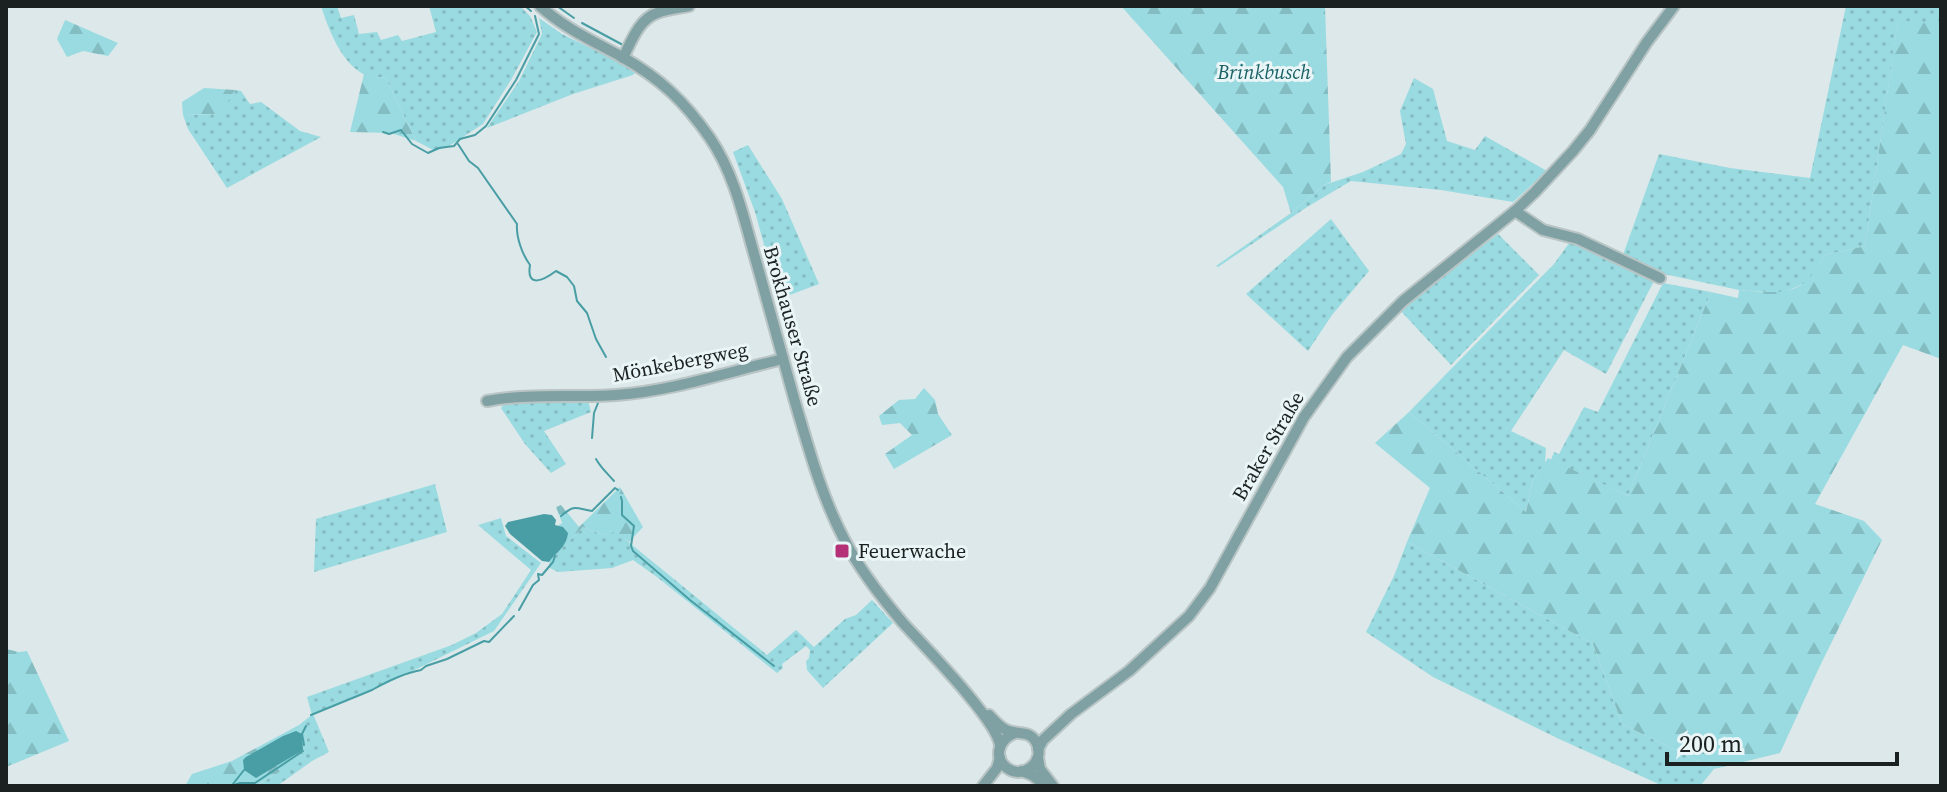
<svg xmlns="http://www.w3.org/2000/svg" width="1947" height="792" viewBox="0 0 1947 792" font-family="'Source Serif 4',serif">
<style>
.grass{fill:url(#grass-dots)}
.forest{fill:url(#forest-firs)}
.water{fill:#489ea4}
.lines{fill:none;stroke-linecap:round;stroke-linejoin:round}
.stream{stroke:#489ea4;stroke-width:2}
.minor-casing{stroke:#b9c4c5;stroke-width:14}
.minor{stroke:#7fa1a3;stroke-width:10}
.poi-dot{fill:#b43077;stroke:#e9f5f6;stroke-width:3}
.labels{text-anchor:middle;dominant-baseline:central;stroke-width:6;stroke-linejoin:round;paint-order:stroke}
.park-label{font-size:20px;font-style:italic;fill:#1b6267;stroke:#e9f5f6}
.street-label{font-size:20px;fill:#1b2020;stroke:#e9f5f6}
.poi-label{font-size:20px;fill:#1b2020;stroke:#e9f5f6;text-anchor:start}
</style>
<defs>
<pattern id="grass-dots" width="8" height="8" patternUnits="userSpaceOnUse" patternTransform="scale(2)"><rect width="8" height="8" fill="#99dbe1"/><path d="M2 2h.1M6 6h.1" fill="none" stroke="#83bcc1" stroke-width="1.8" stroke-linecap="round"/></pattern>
<pattern id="forest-firs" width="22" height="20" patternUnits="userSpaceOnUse" patternTransform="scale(2)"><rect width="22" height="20" fill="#99dbe1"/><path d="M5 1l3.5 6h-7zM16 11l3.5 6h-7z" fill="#83bcc1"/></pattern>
</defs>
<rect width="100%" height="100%" fill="#dce8e9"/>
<!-- grass -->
<g class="grass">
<path d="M321 6H337L341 18 354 15 359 34 377 32 381 40 398 35 402 41 436 32 429 6H520L530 16 537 32 511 80 483 124 449 146 435 151 416 141 386 78C381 77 372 78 367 76 341 64 329 30 321 6Z"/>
<path d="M1846 6H1941L1940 26 1898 21 1865 246 1825 255 1818 268 1807 282 1783 293 1739 290 1664 274 1623 255 1659 154 1730 168 1810 178Z"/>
<path d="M539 18 562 34 621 63 635 73 633 75 573 94 487 128 519 81 542 34Z"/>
<path d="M1414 78 1433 89 1447 141 1475 150 1485 136 1547 171 1513 202 1441 190 1351 181 1307 207 1218 267 1216 266 1291 213 1324 185 1363 172 1401 154 1406 144 1400 111Z"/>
<path d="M235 90 241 91 250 104 261 102 300 131 321 137 227 188 188 129 183 115 219 114Z"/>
<path d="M748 145 782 199 819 284 779 299 755 212 733 152Z"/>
<path d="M1331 219 1369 271 1332 315 1308 351 1246 294Z"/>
<path d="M1498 234 1539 275 1451 365 1399 309Z"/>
<path d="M1570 242 1655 279 1606 374 1564 350 1511 431 1546 448 1545 463 1533 480 1526 512 1409 412 1554 264Z"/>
<path d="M1663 283 1711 292 1628 496 1551 460 1554 452 1559 454 1584 407 1598 412Z"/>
<path d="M588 400 591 412 544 431 566 464 551 473 525 444 501 408 506 402Z"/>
<path d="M435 484 447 532 314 572 316 519Z"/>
<path d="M501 518 506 536 541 563 494 631 386 684 313 714 329 752 312 761 277 786H256L304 757C308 744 309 735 299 725L312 715 307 697 452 645 476 633 502 614 531 570 478 525Z"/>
<path d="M562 523 570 540 583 527 603 535 615 531 767 655 796 630 814 647 845 619 856 615 872 600 893 623 823 688 807 670 806 661 809 658 810 650 806 646 782 664 783 668 777 673 657 577 633 560 612 568 558 572 550 568 549 557 553 529Z"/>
<path d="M1407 542 1593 644 1622 724 1714 769 1700 786H1663L1557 738 1433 677 1366 632 1394 576Z"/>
</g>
<!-- forest -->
<g class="forest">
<path d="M1121 6H1325L1331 182 1324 185 1291 213 1283 187Z"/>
<path d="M65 20 118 43 108 56 83 51 67 57 57 39Z"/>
<path d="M1898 20 1941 25V359L1903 345 1815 504 1864 521 1882 540 1818 670 1780 753 1714 769 1622 724 1593 644 1407 542 1430 488 1375 443 1409 412 1526 512 1533 480 1548 458 1628 496 1711 292 1738 298 1739 290C1782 293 1802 299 1825 255L1865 246Z"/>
<path d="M364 74 368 76 386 78 416 141 391 133 350 132Z"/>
<path d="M204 88 235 90 220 114 183 115 182 102Z"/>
<path d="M924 388 935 400 938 414 952 435 894 469 885 454 912 435 900 423 882 425 879 416 899 400 915 399Z"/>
<path d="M620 487 643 527 629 542 615 532 603 535 583 527 569 541 556 507 561 505 579 527Z"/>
<path d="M6 649 19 652 27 651 69 741 6 767Z"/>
<path d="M299 725C309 735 308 744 304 758L255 786H185L192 774 232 761Z"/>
</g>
<!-- water -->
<g class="water">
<path d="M544 514 552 515 556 520 555 525 563 527 568 533C566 548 556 552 549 562L542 561 510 534 505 526 508 522Z"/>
<path d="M296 731 302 734 303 750 256 778 244 770 243 760 246 757 283 736Z"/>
</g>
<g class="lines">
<!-- stream -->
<g class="stream">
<path d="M525 6 531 11"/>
<path d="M557 6 574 18"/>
<path d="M582 23 623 45"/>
<path d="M383 132 389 134 401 130 412 144 428 153 439 148 454 146 460 139 475 135 486 126 516 80 539 34 535 16"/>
<path d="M458 144 469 161 478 168 517 224C516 237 522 254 530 265 526 289 544 280 556 271L567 277 574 286 577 301 587 313 596 339 606 357"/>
<path d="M592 438 594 413 598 403"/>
<path d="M596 459C601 468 607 473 614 481"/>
<path d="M621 497 622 501V515L634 526 631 546 633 551 690 600 774 666"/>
<path d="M561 516C575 504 575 508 592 511L615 488 618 490"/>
<path d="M519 610 533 585 539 580 538 574 542 575 553 562 555 556"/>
<path d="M311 715 372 690C386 682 405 673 421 670L426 666 447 659 484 641 489 642 514 616"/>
<path d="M304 745 302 734 306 726"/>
<path d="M233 784 244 770"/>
<path d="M231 786 240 783H255L303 751"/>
</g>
<!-- minor casing -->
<g class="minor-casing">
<g id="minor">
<path d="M540 6C564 28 593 41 622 57 660 78 685 102 710 138 736 176 745 224 758 268 770 313 783 357 795 402 809 449 821 495 844 539 859 569 881 597 903 623 924 646 996 719 1000 745"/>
<path d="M623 58C631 42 639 19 657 13 667 9 679 8 689 6"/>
<path d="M1515 211 1543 230 1578 239 1660 278"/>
<path d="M487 401C529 393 573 398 616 395 672 391 728 372 783 359"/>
<path d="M989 715C995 721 1001 729 1009 731 1020 735 1031 730 1037 744 1045 762 1023 780 1007 768 992 757 1000 738 1015 733"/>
<path d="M1038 749 1043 740 1071 714 1129 671 1189 616 1210 588 1304 417 1347 357 1403 301 1515 211 1535 192 1573 151 1590 130 1647 42 1674 6"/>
<path d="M1038 758 1040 769 1053 786"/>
<path d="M1022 771 1032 775 1046 786"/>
<path d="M983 786 997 768 1000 758"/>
</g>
</g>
<!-- minor -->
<use href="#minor" class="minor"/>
</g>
<!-- markers -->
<rect class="poi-dot" x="834" y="543" width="16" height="16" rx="4"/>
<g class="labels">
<!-- park labels -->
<g class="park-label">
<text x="1264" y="72">Brinkbusch</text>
</g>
<!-- street labels -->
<g class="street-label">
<text transform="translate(793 326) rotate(74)">Brokhauser Straße</text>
<text transform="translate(680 362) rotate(-11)">Mönkebergweg</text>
<text transform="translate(1268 446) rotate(-60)">Braker Straße</text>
</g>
<!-- poi labels -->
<g class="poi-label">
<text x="858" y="551">Feuerwache</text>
</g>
</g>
<!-- border -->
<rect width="1947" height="792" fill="none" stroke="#1b2020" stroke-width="16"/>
<!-- scale -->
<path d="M1667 752v12h230v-12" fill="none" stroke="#1b2020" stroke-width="4"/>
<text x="1679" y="752" font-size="24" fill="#1b2020" stroke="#e9f5f6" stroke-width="6" paint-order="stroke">200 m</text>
</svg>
